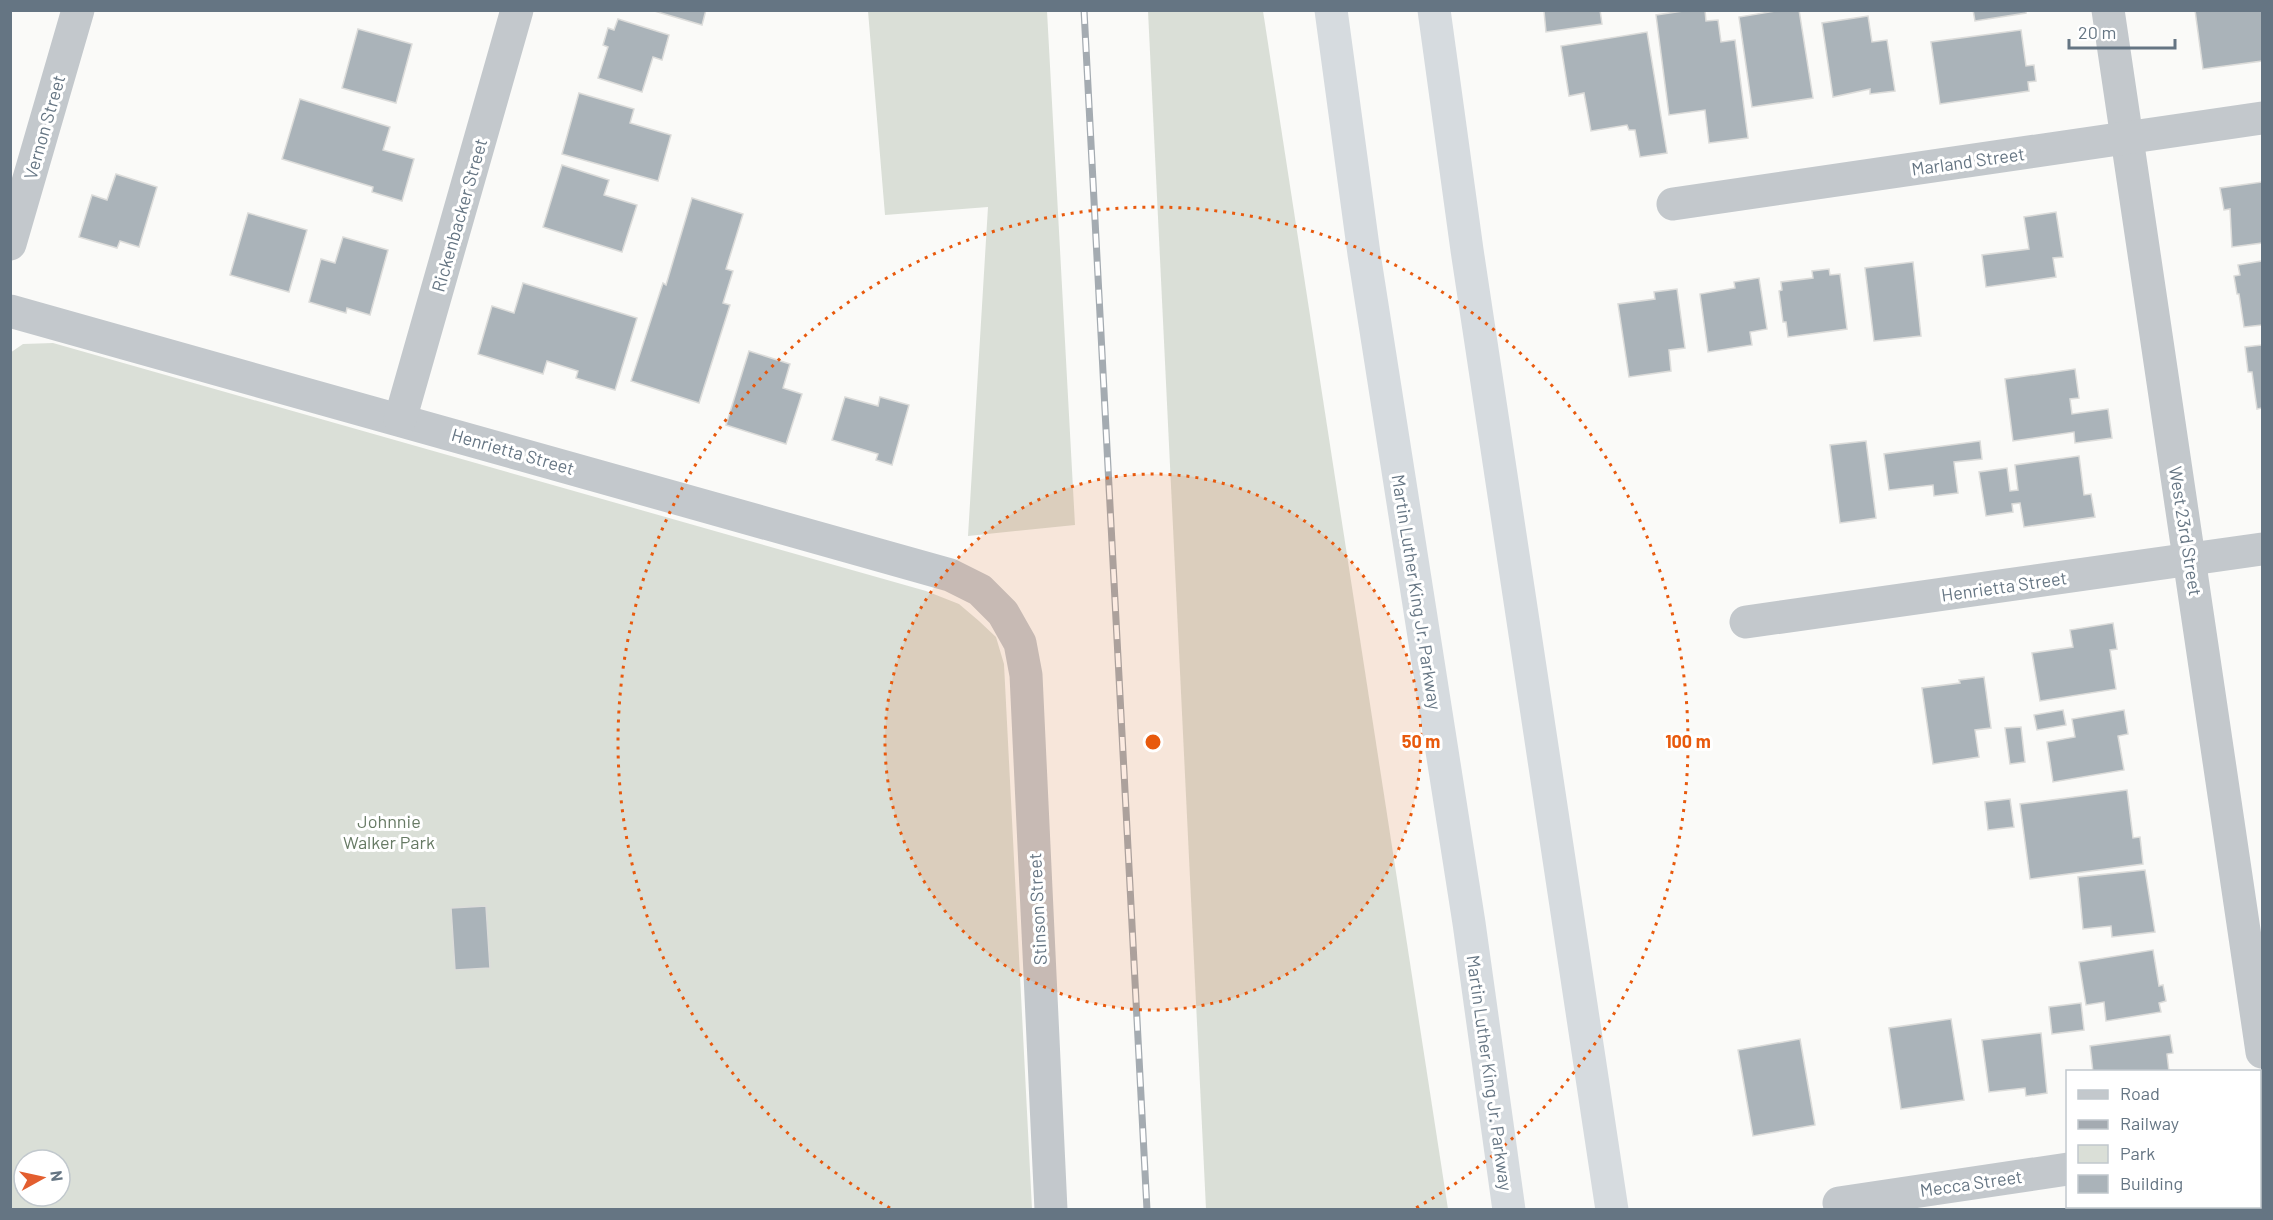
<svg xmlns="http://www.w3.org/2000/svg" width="2273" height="1220" viewBox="0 0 2273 1220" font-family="Barlow,sans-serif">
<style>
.green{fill:#dadfd7;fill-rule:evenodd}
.building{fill:#aab3b9;stroke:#dcdcda;stroke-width:1.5}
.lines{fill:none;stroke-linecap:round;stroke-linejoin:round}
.street{stroke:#c3c8cc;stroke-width:33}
.highway{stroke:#d6dbdf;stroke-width:33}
.rail-casing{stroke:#a4abb1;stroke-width:7}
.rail{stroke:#fff;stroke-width:4.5;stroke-dasharray:14;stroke-linecap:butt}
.ring{fill:none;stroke:#e8590c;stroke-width:3;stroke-dasharray:3 6}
.labels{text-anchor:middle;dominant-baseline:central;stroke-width:6;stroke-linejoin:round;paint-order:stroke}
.street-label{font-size:18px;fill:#657583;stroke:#fff}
.park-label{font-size:18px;fill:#677a64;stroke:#fff}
.centre{fill:#e8590c;stroke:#fff;stroke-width:3}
.ring-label{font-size:18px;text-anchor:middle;font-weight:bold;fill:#e8590c;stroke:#fff;stroke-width:6;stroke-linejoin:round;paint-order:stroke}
</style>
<rect width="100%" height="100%" fill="#fafaf8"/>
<!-- green -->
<g class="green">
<path d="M868 11H1047L1075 525 968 536 988 207 885 215Z"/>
<path d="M1148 11H1263L1448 1209H1206Z"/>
<path d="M53 343 926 591 959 604 979 621 996 637 1004 664 1032 1209H11L10 353 23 344ZM24 1160H60V1196H24Z"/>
</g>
<!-- building -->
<g class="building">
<path d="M651 10H706L702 25Z"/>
<path d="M1550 10H1600L1602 24 1546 32 1544 11Z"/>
<path d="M1690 10H1705L1706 21 1718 20 1721 42 1735 40 1748 138 1709 143 1705 110 1669 115 1656 15Z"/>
<path d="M1781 10H1799L1813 98 1752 107 1739 17Z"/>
<path d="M1973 10H2026V13L1975 21Z"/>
<path d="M2195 10H2262V61L2203 69Z"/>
<path d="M1868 16 1872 42 1887 40 1895 91 1870 94V89L1833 97 1822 23Z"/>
<path d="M618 19 669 35 662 60 653 57 642 92 598 78 608 47 603 45 608 28 614 30Z"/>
<path d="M358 29 412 44 396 103 342 88Z"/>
<path d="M2021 30 2026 66 2034 65 2036 81 2028 82 2029 91 1940 104 1931 42Z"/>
<path d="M1647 32 1667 153 1640 157 1635 130H1629L1627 125 1591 131 1584 93 1569 96 1561 46Z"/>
<path d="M579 93 634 109 630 123 671 135 658 181 562 154Z"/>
<path d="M300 99 390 127 383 150 414 159 402 201 372 192 373 187 282 159Z"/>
<path d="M562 165 609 180 604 195 637 205 622 252 543 227Z"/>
<path d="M116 174 157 187 139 247 120 241 117 248 79 237 92 195 107 200Z"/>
<path d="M2262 182V243L2232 247 2230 209 2224 210 2220 188Z"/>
<path d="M692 198 743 214 726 269 733 271 723 303 730 305 699 403 631 381 663 283 666 285Z"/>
<path d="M2056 212 2063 257 2053 258 2056 277 1986 287 1982 255 2029 249 2024 217Z"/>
<path d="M248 213 307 230 289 292 230 275Z"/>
<path d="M343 237 388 250 370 315 347 308 346 313 309 302 321 259 335 263Z"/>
<path d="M2262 261V325L2244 327 2239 294H2237L2234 276 2240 275 2238 265Z"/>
<path d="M1913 262 1921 336 1874 341 1865 268Z"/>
<path d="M1829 269 1830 275 1840 274 1847 329 1788 337 1786 322H1783L1779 291 1782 290 1781 282 1813 278 1812 271Z"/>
<path d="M1759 278 1767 329 1750 332 1752 345 1708 352 1700 294 1735 288 1734 282Z"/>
<path d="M523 283 637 318 615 390 576 378 578 371 547 361 543 374 478 354 492 306 514 313Z"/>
<path d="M1677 289 1685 348 1669 350 1671 371 1629 377 1618 304 1655 299 1654 292Z"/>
<path d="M2262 345V408L2257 409 2252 372H2248L2245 347Z"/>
<path d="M749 351 790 364 783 388 802 394 786 444 726 425Z"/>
<path d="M2075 369 2079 398 2070 399 2072 414 2108 409 2112 438 2075 443 2074 432 2013 441 2005 379Z"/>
<path d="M845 397 878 406 880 397 909 405 892 465 876 460 878 454 832 440Z"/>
<path d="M1866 441 1876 518 1840 523 1830 445Z"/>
<path d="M1980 441 1982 459 1954 462 1958 493 1934 496 1933 485 1889 490 1884 454Z"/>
<path d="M2079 456 2084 495 2091 494 2095 517 2024 527 2020 503 2012 504 2013 512 1986 516 1979 472 2007 468 2010 491 2018 490 2015 465Z"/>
<path d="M2113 623 2117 649 2110 650 2116 689 2040 701 2032 653 2073 647 2070 630Z"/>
<path d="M1984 677 1991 728 1975 730 1979 757 1933 764 1922 688 1960 683 1959 680Z"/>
<path d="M2063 710 2066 725 2037 730 2034 715Z"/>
<path d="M2124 710 2128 734 2118 736 2124 770 2053 782 2047 742 2075 737 2072 719Z"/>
<path d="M2021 727 2025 762 2010 764 2005 728Z"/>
<path d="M2127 790 2133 838 2140 837 2143 864 2030 879 2020 804Z"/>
<path d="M2010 799 2014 827 1988 830 1985 802Z"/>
<path d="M2145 870 2155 932 2112 937 2111 926 2083 929 2078 877Z"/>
<path d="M486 906 490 968 455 970 451 908Z"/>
<path d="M2153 950 2159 986 2163 985 2166 1001 2159 1003 2161 1012 2106 1021 2104 1002 2086 1005 2079 962Z"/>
<path d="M2081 1003 2084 1030 2052 1034 2049 1007Z"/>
<path d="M1951 1019 1964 1100 1901 1109 1889 1028Z"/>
<path d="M2041 1033 2047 1093 2026 1096 2025 1088 1989 1092 1982 1040Z"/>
<path d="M2170 1035 2173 1053 2167 1054 2169 1072H2093L2090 1046Z"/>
<path d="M1800 1039 1815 1125 1753 1136 1738 1050Z"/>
</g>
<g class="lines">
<!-- street -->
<g class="street">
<path d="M2108 10 2262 1052"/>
<path d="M1673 204 2262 118"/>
<path d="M10 244 78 10"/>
<path d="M10 311 950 575 980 590 1003 613 1020 643 1026 675 1051 1210"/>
<path d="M400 420 517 10"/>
<path d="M1746 622 2262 549"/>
<path d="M2260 1140H2262"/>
<path d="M1839 1203 2068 1169"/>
</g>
<!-- highway -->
<g class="highway">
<path d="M1331 10 1364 254 1469 923 1509 1210"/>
<path d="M1434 10 1467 250 1612 1210"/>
</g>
<!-- rail casing -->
<g class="rail-casing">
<path id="rail" d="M1084 10 1147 1210"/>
</g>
<!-- rail -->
<use href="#rail" class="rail"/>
</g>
<!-- distance rings -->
<circle cx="1153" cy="742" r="268" fill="#e8590c" fill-opacity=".12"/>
<g class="ring">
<circle cx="1153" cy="742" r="268"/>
<path d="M890 1208A535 535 0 1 1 1416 1208"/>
</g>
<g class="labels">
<!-- street labels -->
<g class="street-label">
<text transform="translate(44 127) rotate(-74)">Vernon Street</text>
<text transform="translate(1968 161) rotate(-8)">Marland Street</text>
<text transform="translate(459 215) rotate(-74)">Rickenbacker Street</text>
<text transform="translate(513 451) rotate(16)">Henrietta Street</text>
<text transform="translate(2186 531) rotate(81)">West 23rd Street</text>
<text transform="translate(2004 586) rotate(-8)">Henrietta Street</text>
<text transform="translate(1417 592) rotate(81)">Martin Luther King Jr. Parkway</text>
<text transform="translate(1037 909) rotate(-93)">Stinson Street</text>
<text transform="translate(1490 1073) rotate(82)">Martin Luther King Jr. Parkway</text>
<text transform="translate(1971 1183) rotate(-8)">Mecca Street</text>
</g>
<!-- park labels -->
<g class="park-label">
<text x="389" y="821">Johnnie<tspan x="389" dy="21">Walker Park</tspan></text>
</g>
</g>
<circle cx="1153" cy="742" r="9" class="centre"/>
<g class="ring-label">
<text x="1421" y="748">50 m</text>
<text x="1688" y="748">100 m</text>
</g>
<!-- border -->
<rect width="2273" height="1220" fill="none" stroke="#657583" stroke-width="24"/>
<!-- legend -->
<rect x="2066" y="1070" width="195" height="138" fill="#ffffff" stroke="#c1c8cd" stroke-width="1.5"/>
<rect x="2078" y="1090" width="30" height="9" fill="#c3c8cc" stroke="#c1c8cd" stroke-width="1.5"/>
<text x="2120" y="1100" font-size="18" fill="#657583">Road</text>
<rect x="2078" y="1120" width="30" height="9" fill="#a4abb1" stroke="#c1c8cd" stroke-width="1.5"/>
<text x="2120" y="1130" font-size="18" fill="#657583">Railway</text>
<rect x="2078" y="1145" width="30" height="18" fill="#dadfd7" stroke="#c1c8cd" stroke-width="1.5"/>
<text x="2120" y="1160" font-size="18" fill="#657583">Park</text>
<rect x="2078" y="1175" width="30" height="18" fill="#aab3b9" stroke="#c1c8cd" stroke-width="1.5"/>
<text x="2120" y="1190" font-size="18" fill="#657583">Building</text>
<!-- north arrow -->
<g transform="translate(42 1178) rotate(82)"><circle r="28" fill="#ffffff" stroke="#c1c8cd" stroke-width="1.5"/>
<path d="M0-4.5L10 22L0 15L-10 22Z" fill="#e35e2f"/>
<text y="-9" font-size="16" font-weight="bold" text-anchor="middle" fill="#657583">N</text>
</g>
<!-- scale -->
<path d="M2069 39v9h106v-9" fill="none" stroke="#657583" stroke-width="3"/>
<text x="2078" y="39" font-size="18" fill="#657583" stroke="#ffffff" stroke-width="4.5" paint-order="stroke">20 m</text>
</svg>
